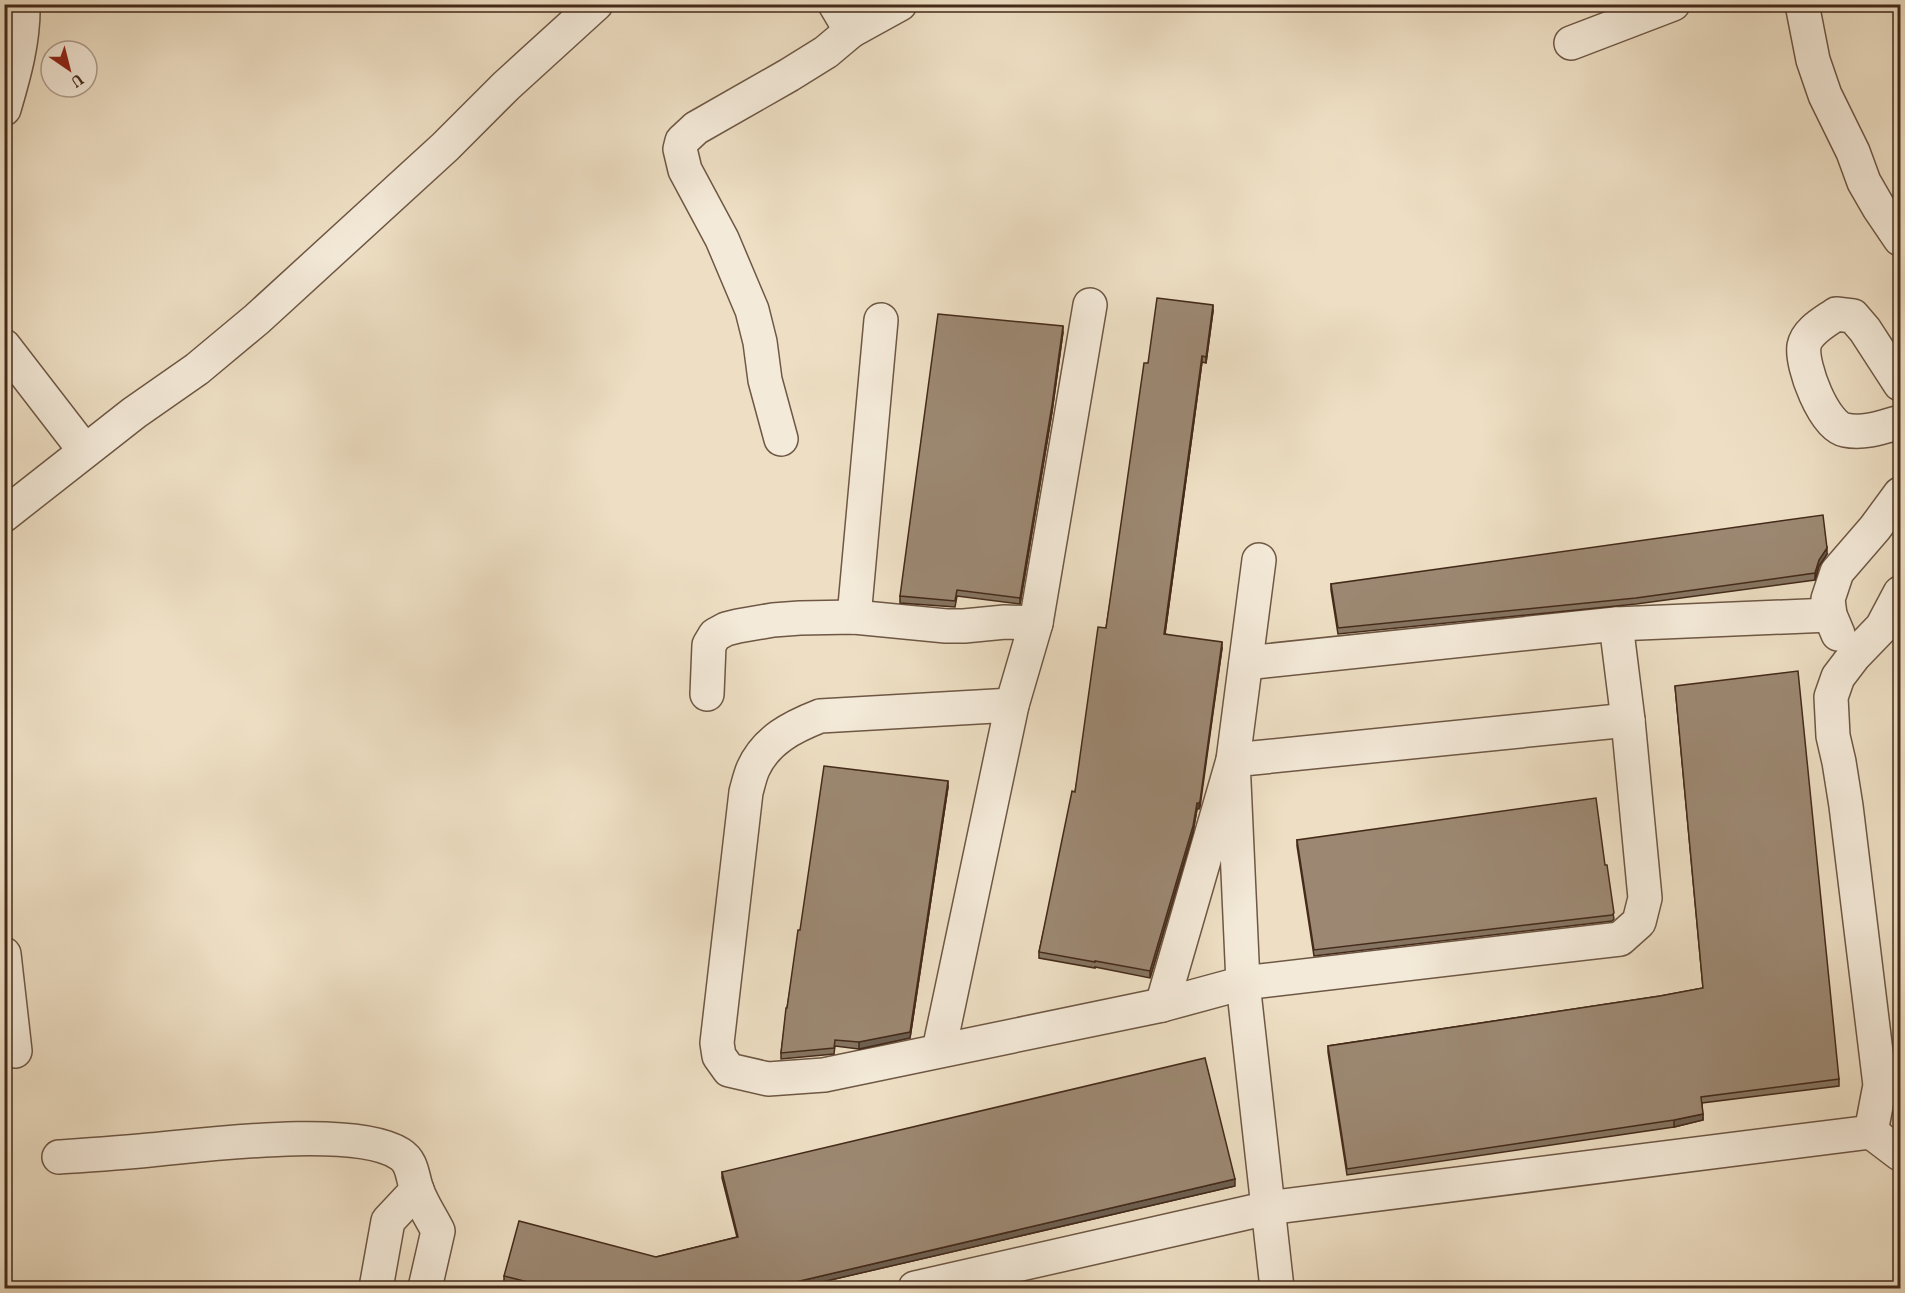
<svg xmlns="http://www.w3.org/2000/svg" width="1905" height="1293" viewBox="0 0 1905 1293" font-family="Vollkorn,serif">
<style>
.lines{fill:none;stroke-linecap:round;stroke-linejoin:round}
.minor-casing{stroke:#6e5744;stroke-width:36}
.minor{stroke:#f4ead9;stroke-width:33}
.wall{fill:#867562;stroke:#442a1a;stroke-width:1.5}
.shaded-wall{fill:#6d5f50;stroke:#442a1a;stroke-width:1.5}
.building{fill:#9c8872;stroke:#442a1a;stroke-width:1.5}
</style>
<rect width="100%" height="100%" fill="#eedfc4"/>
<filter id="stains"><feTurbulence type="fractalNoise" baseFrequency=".00333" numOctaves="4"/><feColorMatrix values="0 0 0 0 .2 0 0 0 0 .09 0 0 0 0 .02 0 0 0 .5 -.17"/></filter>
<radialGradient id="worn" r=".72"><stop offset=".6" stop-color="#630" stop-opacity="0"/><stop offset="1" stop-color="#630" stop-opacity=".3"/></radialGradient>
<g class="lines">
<!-- minor casing -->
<g class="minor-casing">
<g id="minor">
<path d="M835 4 851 31 900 4"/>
<path d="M1802 4 1813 60 1825 95 1853 152 1864 182 1879 208 1900 239"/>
<path d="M1571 43 1673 4"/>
<path d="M4 109C14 75 24 40 23 4"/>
<path d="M4 346 85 451"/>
<path d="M1900 384 1865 330 1853 316 1836 314C1825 322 1807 331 1804 346 1801 366 1824 426 1845 430 1864 434 1883 427 1900 422"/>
<path d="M781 439 765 380 760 342 752 310 722 239 685 170 680 149 682 141 696 128 789 75 826 52 851 31"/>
<path d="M4 515 134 413 197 369 257 319 445 147 506 86 596 4"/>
<path d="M854 617 881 320"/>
<path d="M1838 634 1830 615 1828 599 1837 572 1875 528 1900 494"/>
<path d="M1246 663 1616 624 1830 615"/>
<path d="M707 694 709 645 715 635 726 629 738 626 773 620 800 618 854 617 946 626H964L1005 622 1036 623"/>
<path d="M1012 705 820 716C792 727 766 740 753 769 750 776 748 785 746 792L717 1043 719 1056 729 1070 768 1079 824 1075 1162 1005 1243 983 1620 939 1639 922 1645 898 1628 720 1616 624"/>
<path d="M4 954 15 1051"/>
<path d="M1162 1005 1233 760 1259 560"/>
<path d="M939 1050 1012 705 1036 623 1090 305"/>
<path d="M1871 1132 1880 1085 1846 806 1839 762 1833 736 1831 697 1838 677 1854 656 1882 627 1900 593"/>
<path d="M59 1157C89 1155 120 1153 150 1150 205 1145 356 1125 400 1154 413 1162 412 1177 417 1190 422 1204 431 1217 438 1231L425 1288"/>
<path d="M376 1288 388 1221 417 1190"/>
<path d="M915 1288 1268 1208 1871 1132 1900 1154"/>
<path d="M1277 1288 1243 983 1233 760 1628 720"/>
</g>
</g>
<!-- minor -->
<use href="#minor" class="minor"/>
</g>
<!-- wall -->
<g class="wall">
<path d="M1213 311 1206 363 1202 362 1165 634 1222 648 1200 807 1199 809H1197L1193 832 1150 978 1095 967V968L1039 958V952L1075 792 1106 628 1148 363Z"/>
<path d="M1063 332 1052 412 1020 604 957 596 955 607 900 603V596Z"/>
<path d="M1827 554 1819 566 1815 580 1636 604 1338 634 1331 590V584Z"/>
<path d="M1675 686 1839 1079V1086L1702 1103 1703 1120 1674 1127 1347 1175 1328 1052V1046L1660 996 1703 988Z"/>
<path d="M948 787 910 1038 859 1049 835 1046 834 1054 781 1059V1053L787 1008 800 930Z"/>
<path d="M1297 840 1605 865 1614 919 1612 921 1314 956 1297 846Z"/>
<path d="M722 1172 1235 1186 796 1288H529L504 1282V1276L656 1257 737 1237 722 1178Z"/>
</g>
<!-- shaded-wall -->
<g class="shaded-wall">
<path d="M1213 305V311L1206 363V357Z"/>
<path d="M1063 326V332L1052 412 1020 604V598Z"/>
<path d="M1202 356V362L1164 641V634Z"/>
<path d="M1827 548V554L1819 566 1815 580V573L1819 560Z"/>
<path d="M1222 642V648L1199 809V803Z"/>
<path d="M948 781V787L910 1038 859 1049V1042Z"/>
<path d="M1197 803V809L1193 832 1150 978V971Z"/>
<path d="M1703 1114V1120L1674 1127V1120Z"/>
<path d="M1235 1179V1186L796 1288H770Z"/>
</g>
<!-- building -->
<g class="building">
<path d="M1157 298 1213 305 1206 357 1202 356 1164 634 1222 642 1200 801 1199 803H1197L1193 826 1150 971 1095 961V962L1039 952 1072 791 1075 792 1098 627 1106 628 1144 363H1148Z"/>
<path d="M938 314 1063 326 1052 405 1020 598 957 590 955 601 900 596Z"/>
<path d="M1823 515 1827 548 1819 560 1815 573 1636 598 1338 628 1331 584Z"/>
<path d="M1798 671 1839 1079 1701 1097 1703 1114 1674 1120 1347 1169 1328 1046 1660 996 1703 988 1675 686Z"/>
<path d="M824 766 948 781 910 1032 859 1042 835 1040 834 1048 781 1053 786 1008H787L798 930H800Z"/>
<path d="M1596 798 1605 865H1607L1614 913 1612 915 1314 950 1297 840Z"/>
<path d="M1205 1058 1235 1179 770 1288H552L504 1276 519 1221 656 1257 738 1237 722 1172Z"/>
</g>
<!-- margin -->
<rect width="1905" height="1293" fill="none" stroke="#eedfc4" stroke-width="24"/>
<rect x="6" y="6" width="1893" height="1281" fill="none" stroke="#442a1a" stroke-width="3"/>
<rect x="12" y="12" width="1881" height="1269" fill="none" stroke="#442a1a" stroke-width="1.5"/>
<!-- north arrow -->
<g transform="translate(69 69) rotate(145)"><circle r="28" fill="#f4ead9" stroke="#ae9d8d" stroke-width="1.5"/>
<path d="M0-4.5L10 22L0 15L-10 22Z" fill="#8f2418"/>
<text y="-9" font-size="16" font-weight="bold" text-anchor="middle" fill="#442a1a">U</text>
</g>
<rect width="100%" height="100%" filter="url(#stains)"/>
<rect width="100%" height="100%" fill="url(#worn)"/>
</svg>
